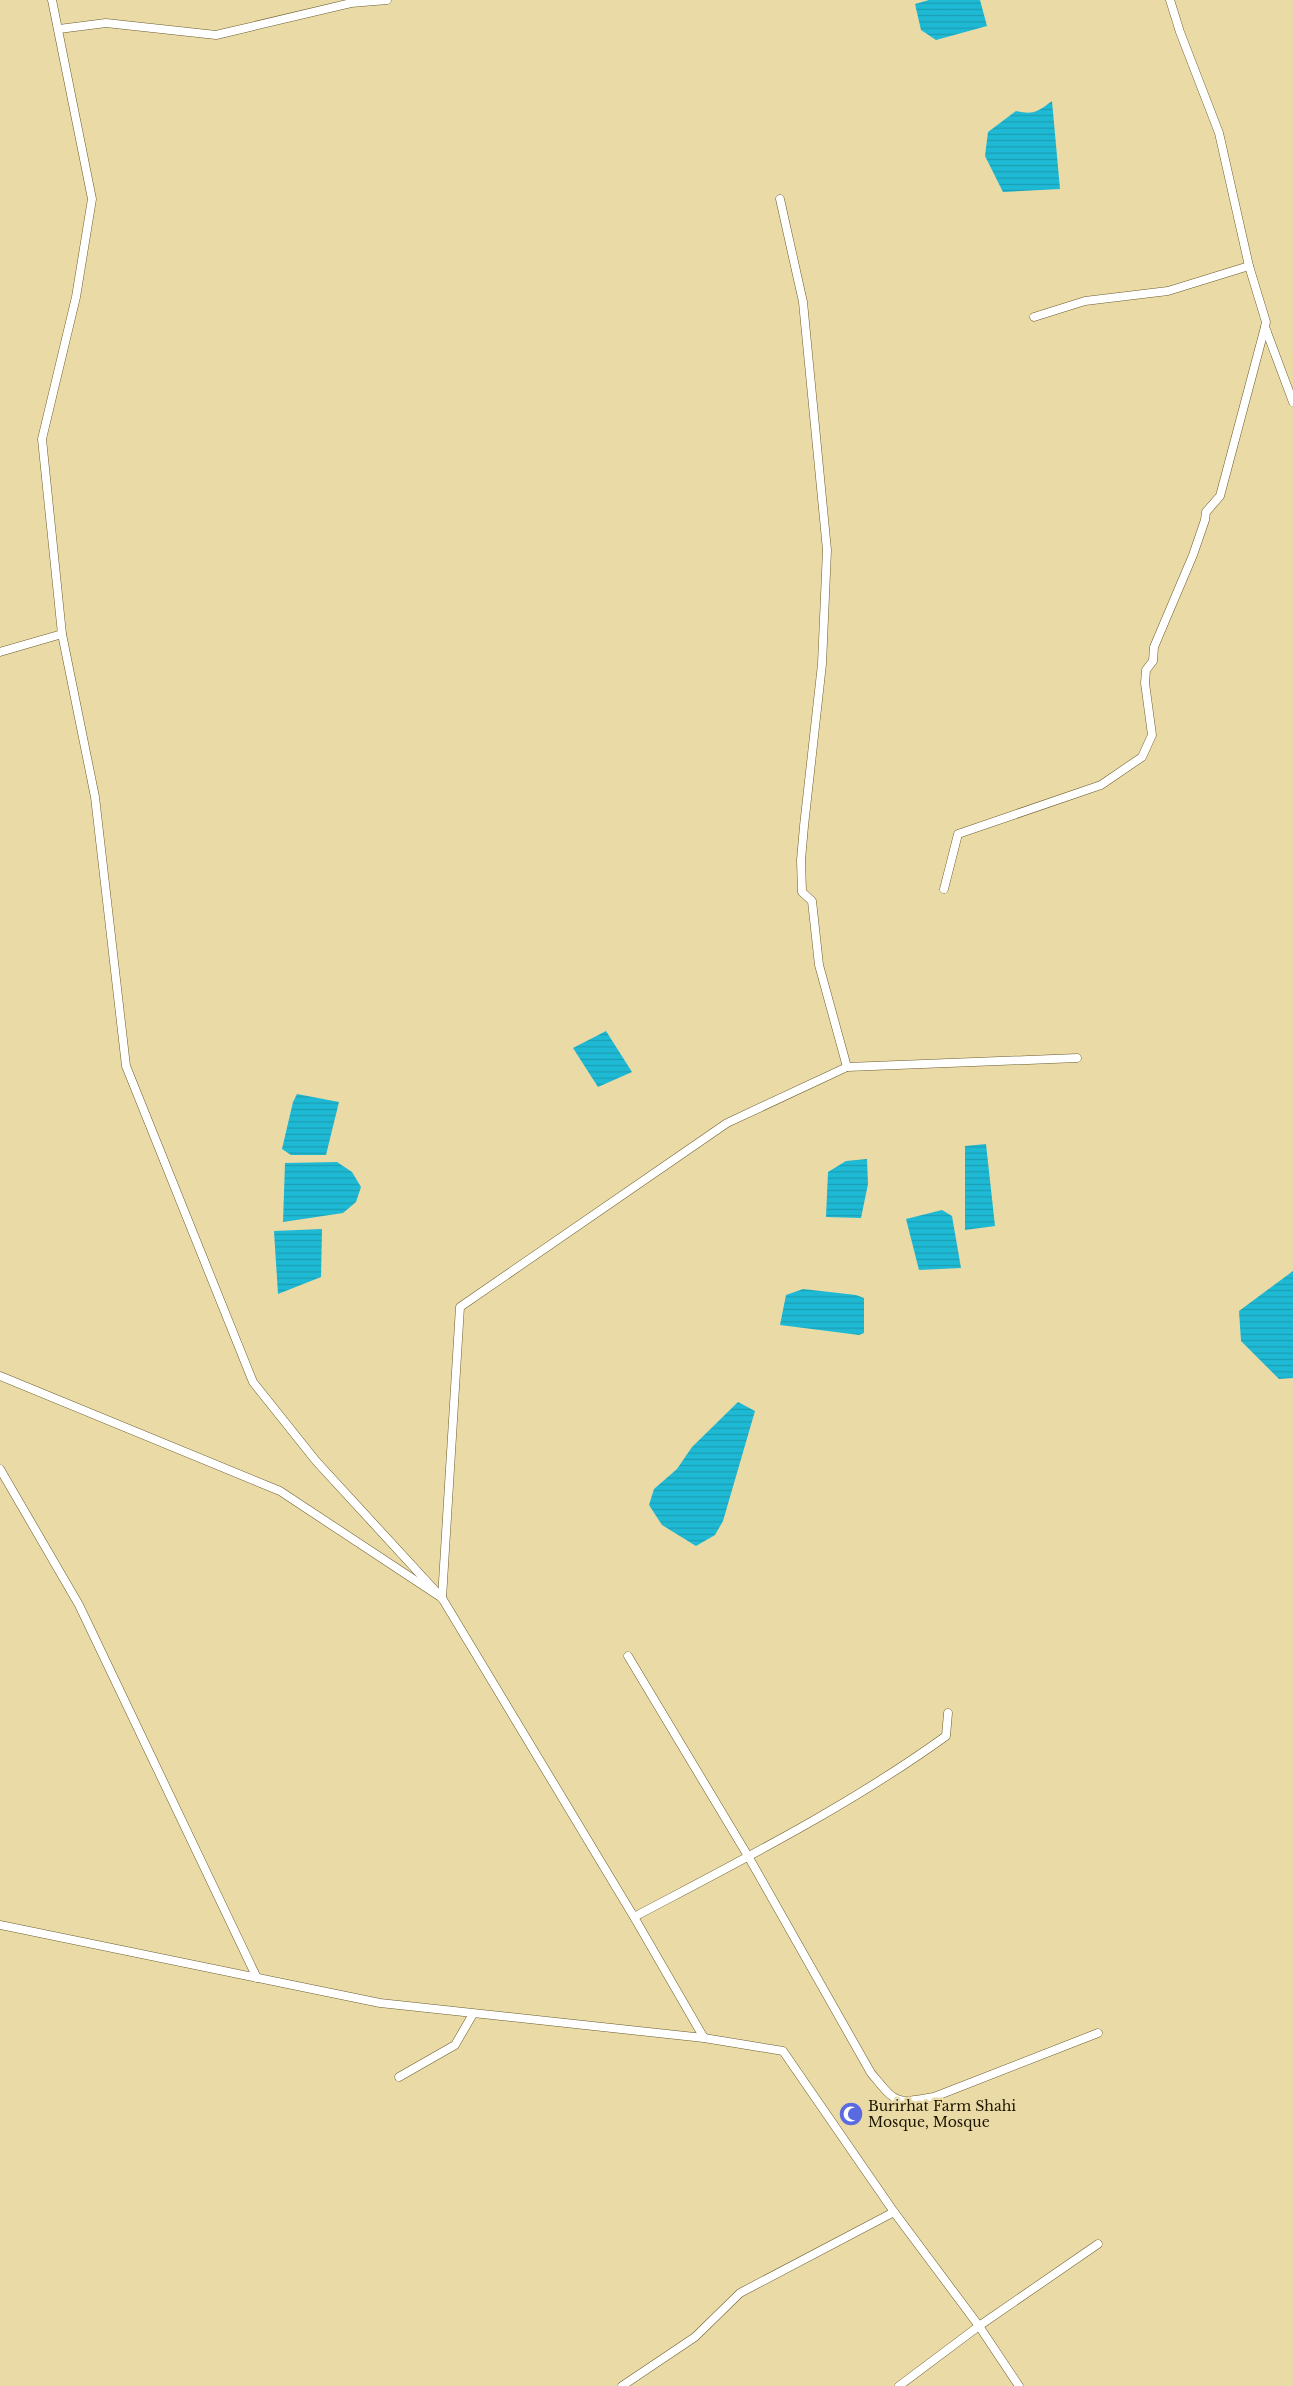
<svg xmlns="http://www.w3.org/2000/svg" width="1293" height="2386" viewBox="0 0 1293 2386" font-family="'Libre Baskerville',serif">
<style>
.water{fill:url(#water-rules)}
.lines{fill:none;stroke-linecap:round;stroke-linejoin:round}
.minor-casing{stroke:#6b5d2c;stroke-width:9}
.minor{stroke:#fff;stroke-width:8}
.labels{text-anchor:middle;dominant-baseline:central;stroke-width:5;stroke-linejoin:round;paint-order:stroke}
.poi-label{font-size:14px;fill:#1c1603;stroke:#eadaa6;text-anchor:start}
</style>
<defs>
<pattern id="water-rules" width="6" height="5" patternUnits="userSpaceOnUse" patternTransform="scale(1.25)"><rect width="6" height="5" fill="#1eb9d4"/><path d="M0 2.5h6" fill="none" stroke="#1b9eb4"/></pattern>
</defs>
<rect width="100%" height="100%" fill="#eadaa6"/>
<!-- water -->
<g class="water">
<path d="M929 0H980L987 26 936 40 921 30 915 4Z"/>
<path d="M1052 101 1060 189 1003 192 985 156 988 132 1016 111C1034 115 1037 112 1052 101Z"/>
<path d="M606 1031 632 1072 598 1087 573 1048Z"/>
<path d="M297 1094 339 1102 326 1155H291L282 1149 293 1102Z"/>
<path d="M986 1144 995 1226 965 1230V1146Z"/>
<path d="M867 1159 868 1184 861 1218 826 1217 828 1172 846 1161Z"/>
<path d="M337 1162 352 1172 361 1187 356 1202 343 1213 283 1222 285 1163Z"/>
<path d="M942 1210 952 1216 961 1268 919 1270 906 1219Z"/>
<path d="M322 1229 321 1277 278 1294 274 1231Z"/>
<path d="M1293 1271V1378L1279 1379 1241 1341 1239 1311Z"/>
<path d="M803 1289 856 1295 864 1298V1333L859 1335 780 1325 786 1295Z"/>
<path d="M738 1402 755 1411 723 1521 715 1535 696 1546 662 1525 649 1505 654 1489 677 1469 692 1447Z"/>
</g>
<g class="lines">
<!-- minor casing -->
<g class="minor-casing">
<g id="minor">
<path d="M52 0 92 199 76 297 42 439 62 634 95 797 126 1066 253 1382 316 1461 442 1598"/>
<path d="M1170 0 1180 32 1219 133 1249 266 1266 322 1265 327 1293 402"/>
<path d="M59 29 106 23 216 35 351 3 387 0"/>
<path d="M780 199 803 302 827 550 822 664 804 826 801 860 802 892 812 901 819 965 847 1067"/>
<path d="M1034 317 1085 301 1168 291 1249 266"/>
<path d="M0 652 62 634"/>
<path d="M944 889 958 834 1101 785 1142 757 1152 735 1145 683 1146 670 1153 661 1154 647 1193 555 1205 520 1206 512 1220 496 1265 327"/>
<path d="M0 1376 280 1491 442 1598 634 1917 704 2038"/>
<path d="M0 1469 79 1605 257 1978"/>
<path d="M442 1598 460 1307 727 1123 847 1067 1077 1058"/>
<path d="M628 1656 748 1856 871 2073C897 2104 894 2104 934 2097L1098 2033"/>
<path d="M634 1917C740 1861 849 1806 946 1736L948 1713"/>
<path d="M0 1925 380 2003 704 2038 783 2051 894 2212 979 2326 1019 2386"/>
<path d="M399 2077 455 2045 473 2014"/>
<path d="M622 2386 695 2337 740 2293 894 2212"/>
<path d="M899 2386 979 2326 1098 2244"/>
</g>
</g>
<!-- minor -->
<use href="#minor" class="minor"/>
</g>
<!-- icons -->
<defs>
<g id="mosque-disc" transform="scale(1.25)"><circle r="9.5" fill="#5a6ae1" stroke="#eadaa6"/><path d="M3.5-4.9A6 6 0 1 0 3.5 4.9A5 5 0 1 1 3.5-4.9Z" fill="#fff"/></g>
</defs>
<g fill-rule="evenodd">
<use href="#mosque-disc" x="851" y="2114"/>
</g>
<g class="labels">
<!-- poi labels -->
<g class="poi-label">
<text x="868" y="2106">Burirhat Farm Shahi<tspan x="868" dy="16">Mosque, Mosque</tspan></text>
</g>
</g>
</svg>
